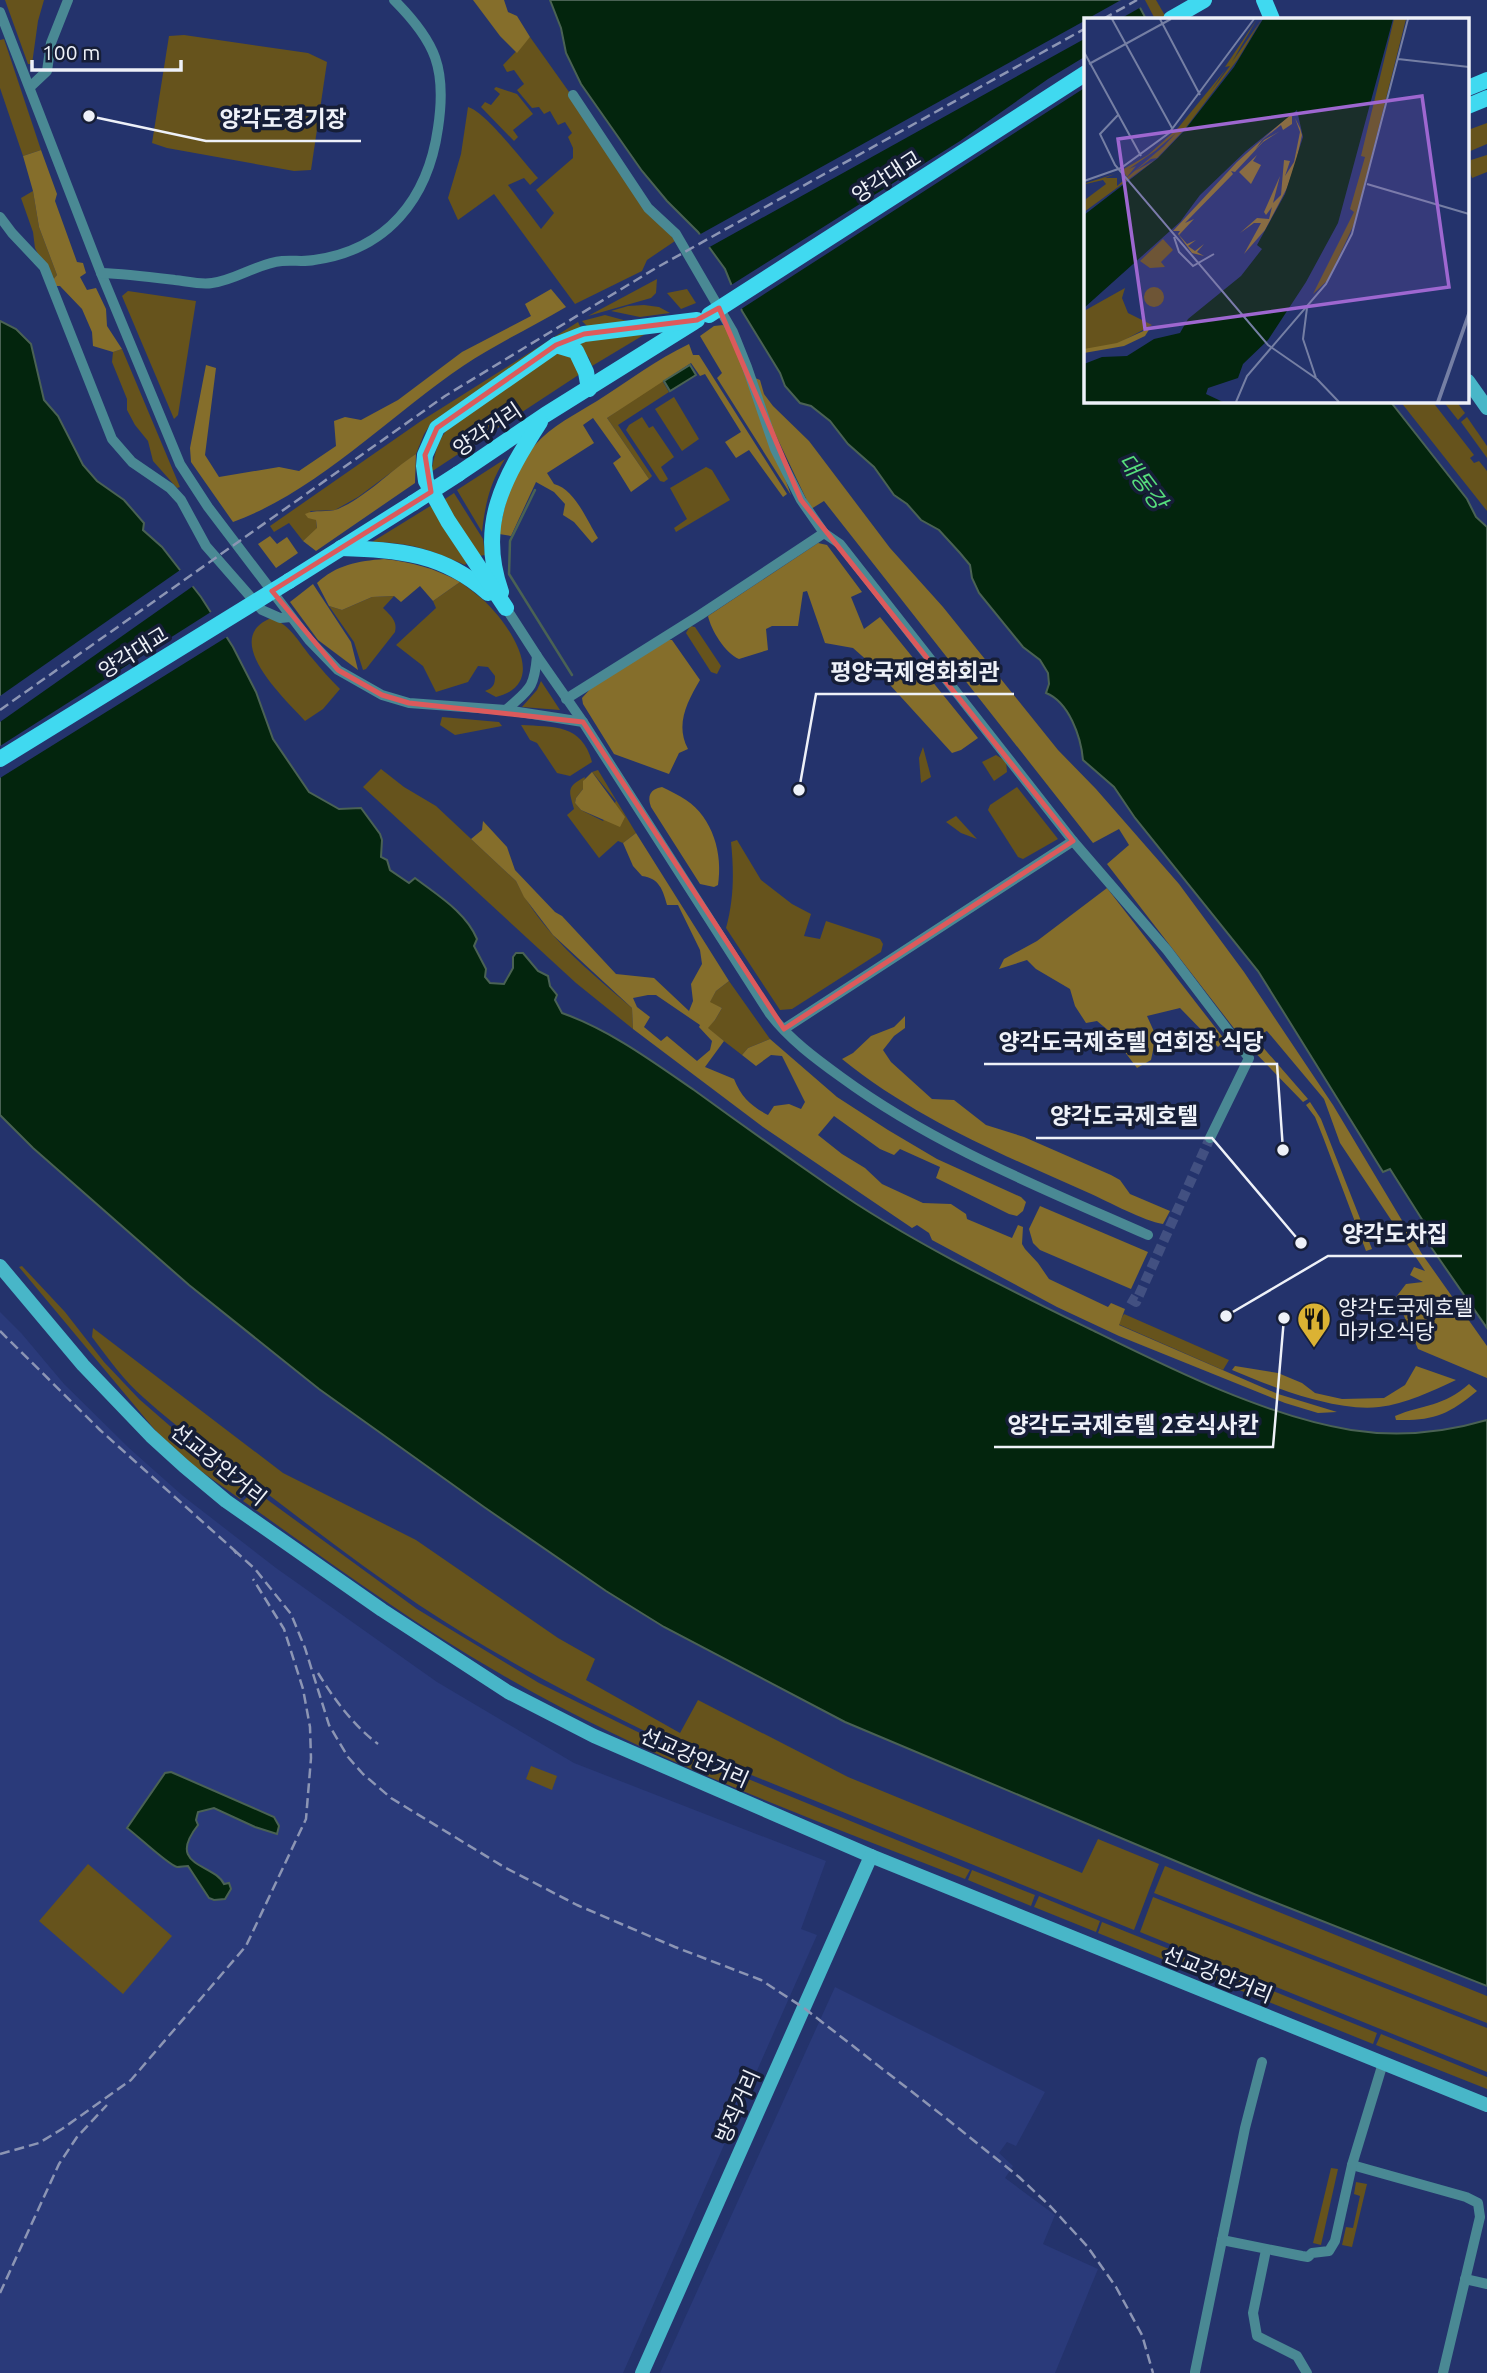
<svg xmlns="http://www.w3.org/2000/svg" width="1487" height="2373" viewBox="0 0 1487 2373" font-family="Ubuntu,'Noto Sans KR',sans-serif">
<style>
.built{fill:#2a3a7a}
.green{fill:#66531c}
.forest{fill:#856e2b;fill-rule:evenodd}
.water{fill:#03250d;stroke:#4a6254;stroke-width:2}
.pier{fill:#24336c}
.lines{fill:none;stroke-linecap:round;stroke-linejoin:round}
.stream{stroke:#4a6254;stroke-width:2.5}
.street-tunnel{stroke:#425081;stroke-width:10;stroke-dasharray:10 5;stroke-linecap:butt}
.street{stroke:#4a8994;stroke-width:10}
.secondary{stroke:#48b6c8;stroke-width:14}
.primary{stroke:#40d9f0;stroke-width:16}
.rail{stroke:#8c95b4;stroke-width:2.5;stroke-dasharray:10 5;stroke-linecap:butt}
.primary-bridge{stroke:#40d9f0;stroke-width:16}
.marked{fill:none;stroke:#dc5a5c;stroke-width:5;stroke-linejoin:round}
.labels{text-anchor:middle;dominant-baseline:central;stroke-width:7;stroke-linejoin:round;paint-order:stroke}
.street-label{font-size:21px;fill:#eef1f8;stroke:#161e37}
.poi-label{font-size:21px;fill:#eef1f8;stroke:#161e37;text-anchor:start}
.water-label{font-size:23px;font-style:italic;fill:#56dd7c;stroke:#161e37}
.inset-road{fill:none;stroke:#757fa4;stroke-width:2}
.view{fill:#9e67d0;fill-opacity:0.15;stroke:#9e67d0;stroke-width:3.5}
.inset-edge{fill:none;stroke:#eef1f8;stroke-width:3.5}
.leader{fill:none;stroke:#eef1f8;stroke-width:2.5}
.callout-dot{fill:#eef1f8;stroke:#161e37;stroke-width:2.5}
.callout-label{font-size:23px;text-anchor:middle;font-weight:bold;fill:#eef1f8;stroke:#161e37;stroke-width:7;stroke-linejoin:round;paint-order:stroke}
</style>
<rect width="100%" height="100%" fill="#24336c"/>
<!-- built -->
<g class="built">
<path d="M0 1312 22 1334 64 1384 129 1448 183 1496 276 1568 437 1682 574 1763 826 1861 801 1929 817 1935 623 2373H0Z"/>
<path d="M835 1987 1045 2092 1016 2146 1007 2142 999 2153 1013 2166 1005 2178 1055 2215 1043 2244 1098 2269 1055 2373H660Z"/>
</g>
<!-- green -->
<g class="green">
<path d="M5 0H44L38 21 32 64H28Z"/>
<path d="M1145 0H1156L1167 19H1155Z"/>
<path d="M184 35 308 53 327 62 311 170 294 171 167 148 152 143 169 36Z"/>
<path d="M530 37 675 241 647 260 642 271 575 304 494 194 458 220 448 198 461 154 468 107C486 112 523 162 538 178L530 185 524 178 508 185 541 229 554 213 536 190 573 158V148L568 137 572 133 565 122 558 125 550 111 544 114 539 107 532 108 517 90 524 84 514 70 507 72 503 65Z"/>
<path d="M4 39 41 150 23 156 0 88V40Z"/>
<path d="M496 87 517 94 533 114 513 130 518 137 514 141 481 107 485 102 491 105 500 94 494 89Z"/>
<path d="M1487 123V144L1468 152V130Z"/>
<path d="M1487 155V172L1472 178 1469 169 1471 160Z"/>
<path d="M33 191 39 227 57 275 52 281 35 248 33 232 21 198Z"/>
<path d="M657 279 656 293 651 298 588 316Z"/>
<path d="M687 289 696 303 681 309 667 293Z"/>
<path d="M128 291 196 301 178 415 174 419 122 296Z"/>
<path d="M644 305 659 307 670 313 640 317 611 311 628 306Z"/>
<path d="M605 315 627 321 588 327 582 321Z"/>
<path d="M578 322 582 330 539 349 432 422 424 434 416 454 358 497 335 510 310 511 316 520 317 529 303 541 289 523 274 532 270 526 421 421Z"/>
<path d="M652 330 592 366 589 358 578 345 581 341Z"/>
<path d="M122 349 180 487 177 488 153 461 148 441 135 425 127 410V399L112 362 113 352Z"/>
<path d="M559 352 570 356 580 374 431 472C435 454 437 440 450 426Z"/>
<path d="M662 380 669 392 618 425 652 476 649 479 607 418Z"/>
<path d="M674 397 699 439 682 451 655 409Z"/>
<path d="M1400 401H1432L1474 455 1470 458 1474 463 1479 461 1487 471V511Z"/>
<path d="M1443 401H1456L1465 413 1458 420Z"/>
<path d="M642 417 649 428 653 426 674 457 661 467 668 479 664 482 660 481 626 430 629 425Z"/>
<path d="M1467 417 1487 446V458L1461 422Z"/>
<path d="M505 459C490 482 485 505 482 532L457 490Z"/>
<path d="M706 467 712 470 730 500 676 532 674 528 687 519 670 488Z"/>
<path d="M454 493 483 539 485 555 479 556 442 501Z"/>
<path d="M432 505 467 563 465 565C428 549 413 543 372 542Z"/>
<path d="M460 582C471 590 484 599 493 610 515 634 546 685 496 697L485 691C493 688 495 685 495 676L488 667 478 666 468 682 436 692 423 666 396 645 436 608 433 601Z"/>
<path d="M394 596 383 608C390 615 398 621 395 632L366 669 363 670 354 642 329 606 342 610 372 597Z"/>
<path d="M271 618C291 625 299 643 312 658 321 669 330 679 340 689L323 709 305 721C286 700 219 639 271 618Z"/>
<path d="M690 626 695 627 721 666 717 674 711 672 686 633Z"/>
<path d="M541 681 560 710 522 707 537 690Z"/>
<path d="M442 717 499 722 502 726 455 735 440 725Z"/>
<path d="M521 725C554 727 582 724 592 762L570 776 557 773 537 743 530 740Z"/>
<path d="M923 747 931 777 921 783 919 758Z"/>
<path d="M996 755 1006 761 1007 772 994 781 982 762Z"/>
<path d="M381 769 404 787 436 806 516 881C541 933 589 971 632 1008L633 1029 576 983 363 787Z"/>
<path d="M598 770 636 833 623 843 618 841 599 858 567 815 574 809C569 790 566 787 585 777L583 789 576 798 575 803 581 810 603 821 616 801 592 772Z"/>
<path d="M1017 787 1058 839 1023 859 1018 857 988 810 990 805Z"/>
<path d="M956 816 977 839 961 833 946 822Z"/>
<path d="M737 840 761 880 792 904 811 914 804 936 820 939 826 921 880 939 883 944 881 952 792 1009 780 1010 726 928C734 899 734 872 731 842Z"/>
<path d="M729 981 770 1039 748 1048 742 1055 707 1028 715 1020 722 1008 709 1003 716 991Z"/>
<path d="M22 1266 65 1312 104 1362 139 1399 170 1426 250 1487 240 1499 184 1459 155 1430 19 1267Z"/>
<path d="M1124 1314 1229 1360 1223 1370 1118 1324Z"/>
<path d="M93 1328 283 1473 416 1540 558 1638 595 1659 586 1680 680 1733 698 1700 848 1777 1082 1873 1098 1839 1159 1864 1134 1930 660 1738C577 1699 496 1656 419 1605 366 1569 316 1531 265 1492 224 1462 182 1432 144 1398 124 1381 108 1358 92 1337Z"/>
<path d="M254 1490 417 1609 539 1683 658 1742 970 1870 965 1879C808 1817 646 1759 499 1673 410 1622 327 1560 243 1501Z"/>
<path d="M531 1766 557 1776 552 1790 526 1779Z"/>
<path d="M88 1864 172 1936 123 1994 39 1921Z"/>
<path d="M1165 1866 1487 1996V2023L1154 1893Z"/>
<path d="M972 1870 1035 1895 1031 1906 968 1880Z"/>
<path d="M1039 1896 1100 1921 1096 1932 1034 1907Z"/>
<path d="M1153 1897 1487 2028V2072L1140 1932Z"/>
<path d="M1102 1922 1377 2033 1373 2044 1098 1933Z"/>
<path d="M1381 2034 1487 2077V2089L1376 2045Z"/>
<path d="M1331 2168 1338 2169 1321 2245 1313 2243Z"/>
<path d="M1356 2182 1367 2184 1352 2247 1342 2245 1346 2227 1353 2228 1360 2196 1354 2194Z"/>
</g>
<!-- forest -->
<g class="forest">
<path d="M473 0H504L508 12 517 16 530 37 517 53 500 36Z"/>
<path d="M41 150 57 194 55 201 77 262 83 263 86 273 80 277 87 290 96 288 106 309 107 326 122 349 113 352 93 346 92 332 82 309 60 286H55L52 281 57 275 39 227 33 191 23 156Z"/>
<path d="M551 289 566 307C532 327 496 344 463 366 389 416 318 491 233 522L191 462 190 448 206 365 216 368 205 455 219 477 279 467 299 471 336 446 334 421 345 417 361 420 398 400 462 352 531 316 525 304Z"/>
<path d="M723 325 733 336 791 495 717 378 722 373 700 336 714 326Z"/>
<path d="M689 344 693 355H699L787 494 783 497 749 450 736 458 725 442 741 432 705 374 700 376 691 363 607 418 649 479 631 492 613 463 621 457 593 418 583 425 594 443 547 473 554 484C575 489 587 521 598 538L592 543 574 522 563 515 565 504 554 492 536 482 511 536 499 534C505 503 512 469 535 445 551 426 576 414 597 401 628 381 656 360 689 344Z"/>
<path d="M755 378 760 380 764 394 773 406 809 441 890 548 943 607 1058 750 1096 789 1179 884 1244 972 1333 1105 1422 1254 1487 1346V1378L1418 1349 1396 1297 1406 1284 1423 1282 1410 1275 1414 1267 1425 1271 1340 1143 1324 1099 1267 1031 1254 1037 1308 1099 1303 1102 1243 1040 1107 864 1129 845 1119 829 1093 843 824 501 811 509 771 425Z"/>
<path d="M416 454 415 483 316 551 303 541 317 528 316 520 308 518 305 514C315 509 327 513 338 509 366 497 390 471 416 454Z"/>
<path d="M270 536 277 544 287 537 298 553 276 568 258 544Z"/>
<path d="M818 543 827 545 862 592 851 597 864 629 880 617 978 738 961 750 952 753 870 663 853 648 825 643 807 591 803 592 798 626H772L766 629 768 650 739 659C725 653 711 630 708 616Z"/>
<path d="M384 559C412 562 434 568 460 582L433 601 420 586 401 602 394 596 372 597 342 610 329 606 317 583C336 565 358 561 384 559Z"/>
<path d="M313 584 351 642 358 670 318 640 290 602Z"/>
<path d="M667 640H672L700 680C687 702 675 725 688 749L679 753 669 774 614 754 583 704 582 698 593 686Z"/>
<path d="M592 772 625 817 620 827 581 810 575 803 576 798 583 789V781Z"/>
<path d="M662 787C670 791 679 795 686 800 713 818 723 854 718 885L714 887 700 884 651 807C647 796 650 789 662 787Z"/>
<path d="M483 821 507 847 515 870 555 912 562 916 616 974 654 978 689 1011 693 1001 691 984 702 964 700 950 678 905H667C663 890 659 878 642 876L633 866 623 843 636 833 729 981 716 991 710 1002 722 1008 715 1020 708 1028 724 1041 705 1067 734 1079C741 1097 751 1106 768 1115L774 1106 789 1104 801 1109 805 1102 782 1056 771 1055 756 1066 742 1055 748 1048 770 1039 837 1097 888 1130 937 1159 1021 1197 1026 1202 1023 1211 1017 1216 1009 1214 936 1178 940 1167 900 1149 894 1155 880 1149 834 1116 818 1135 842 1154 865 1168 882 1184 923 1203 951 1204 966 1214 967 1219 1012 1238 1018 1225 1023 1227 1022 1244 1025 1249 1038 1263 1049 1279 1108 1307 1111 1303 1125 1309 1119 1325 1278 1394 1337 1412 1318 1413 1285 1403 1119 1336 1057 1307 932 1240 929 1233 917 1225 912 1228 763 1127 633 1029 632 1008 553 935 524 897 516 881 471 839 482 830ZM648 995H656L700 1025 699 1027 712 1041 710 1050 697 1061 667 1036 661 1041 644 1027 650 1017 637 1007 633 998Z"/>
<path d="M1107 888 1225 1040 1218 1047 1180 1008 1147 1016 1156 1036 1151 1060 1137 1068 1109 1031 1097 1021 1086 1023 1075 1006 1070 989 1036 969 1027 960 999 969 1004 959 1037 941Z"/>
<path d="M905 1016V1028L894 1036 883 1050 891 1062 932 1099 954 1100 986 1125 1024 1137 1111 1175 1120 1180 1130 1194 1170 1211 1163 1224C1144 1221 1109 1202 1089 1193 1003 1155 916 1119 842 1059L853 1053 871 1036 894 1027Z"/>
<path d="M1310 1102 1321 1119 1372 1249 1366 1251 1323 1137 1315 1117 1306 1105Z"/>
<path d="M1040 1206 1148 1252 1131 1289 1040 1250 1033 1243 1029 1229Z"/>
<path d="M1235 1366 1278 1373 1302 1383 1315 1393 1342 1399 1384 1398 1405 1385 1416 1366 1456 1380C1432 1391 1406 1404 1379 1407 1336 1412 1272 1387 1232 1370Z"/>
<path d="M1469 1384 1477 1391C1448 1415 1433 1421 1396 1420L1395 1416C1424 1404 1443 1407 1469 1384Z"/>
</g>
<!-- water -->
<g class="water">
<path d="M550 0H1136L1146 19H1086V401H1390L1467 499 1476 517 1487 527V1328L1424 1237 1430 1232 1390 1169 1383 1172 1258 971 1135 818 1114 787 1083 760C1081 737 1069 702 1046 693L1049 684 1048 673 1040 660 1023 647 979 593 972 578 970 565 960 553 939 530 921 520 907 504 894 495 874 467 848 444 830 421 811 406 800 403 785 386 780 373 742 311 725 269 698 232 667 201 642 171 581 84 566 53 561 28Z"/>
<path d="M0 321 16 329 31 344 44 400 58 416 83 465 97 481 124 500 144 523 143 530 162 547 201 597 233 647 256 692 273 739 309 792 339 809 361 808 380 834 382 840 381 857 387 860 390 870 409 883 415 878C437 895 466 912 477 939L474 946 486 969 485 977 490 983 504 984 513 968V957L516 953H523L538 971 548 976 550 986 557 995 555 1000 562 1013C610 1030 652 1061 694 1090 738 1122 783 1154 828 1185 912 1243 1004 1287 1096 1332 1173 1370 1266 1416 1351 1430 1396 1437 1443 1433 1487 1420V1986L1254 1894 845 1722 664 1627 606 1591 484 1507 319 1389 189 1285 33 1148 0 1115Z"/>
<path d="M690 365 696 375 670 391 664 381Z"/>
<path d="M171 1772 274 1817 279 1826 277 1834 255 1827 214 1808 198 1812 196 1820 198 1825C165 1867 214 1863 224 1884L229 1883 231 1889 225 1899 214 1900 209 1898 188 1866C184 1866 181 1867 177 1867 168 1865 137 1835 127 1828L165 1773Z"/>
</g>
<!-- pier -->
<g class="pier">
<path d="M1121 0H1140L1143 6 1120 19H1087Z"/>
<path d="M1086 20V38L706 249 697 236Z"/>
<path d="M1086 56V87L738 311 728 287 960 141 1048 79Z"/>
<path d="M183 568 196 584 0 722V696Z"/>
<path d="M214 610 230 635 0 778V746Z"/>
</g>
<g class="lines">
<!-- stream -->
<path class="stream" d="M535 490 510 541 509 574 572 675"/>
<!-- street-tunnel -->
<path class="street-tunnel" d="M1129 1298 1136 1302 1210 1138"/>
<!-- street -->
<g class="street">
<path d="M0 12 101 273 166 430 180 464 208 507 309 640 338 670 382 695 409 703 506 710C529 689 534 690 537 656"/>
<path d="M30 87 47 71 51 43 68 0"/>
<path d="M573 95 648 208 676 234 733 332 747 367 775 449 801 500 824 533"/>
<path d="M0 217 12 233 44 267 112 439 132 462 170 488 181 500 206 546 262 610 280 618 291 617"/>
<path d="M101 273C126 274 150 277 175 280 186 281 200 285 212 283 236 280 258 263 282 261 293 260 304 262 314 260 387 250 428 199 438 128 447 69 436 42 394 0"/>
<path d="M506 608 537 656 583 722 770 1014C789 1039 816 1059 841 1077 935 1146 1042 1188 1148 1235"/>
<path d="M566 699 700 615 824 533 840 544 1073 841 784 1029"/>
<path d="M506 710 583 722"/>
<path d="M1073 841 1167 950 1249 1058 1210 1138"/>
<path d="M1352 2165 1466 2197 1478 2203 1480 2217 1443 2373"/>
<path d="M1222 2240 1302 2256 1308 2257 1312 2253 1329 2251 1335 2241 1352 2165 1383 2063"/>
<path d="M1266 2250 1253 2313 1257 2336 1297 2356 1307 2373"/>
<path d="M1465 2279 1487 2284"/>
<path d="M1195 2372 1245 2128 1262 2062"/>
</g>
<!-- secondary -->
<g class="secondary">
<path d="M1468 381 1487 408"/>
<path d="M0 1266 83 1365 151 1436 184 1466 226 1501 382 1610 508 1692 594 1736 871 1856 1487 2105"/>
<path d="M642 2373 871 1856"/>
</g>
<!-- primary -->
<g class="primary">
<path d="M1264 0 1272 19"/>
<path d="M1171 19 1204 0"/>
<path d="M1468 88 1487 80"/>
<path d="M1468 106 1487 98"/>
<path d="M556 345 576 351 586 372 589 389"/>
<path d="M458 474 545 415 694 322"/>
<path d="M341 548C399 550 443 553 488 593"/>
<path d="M289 581 413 503"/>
<path d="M501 592C477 524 504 478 540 422"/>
<path d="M506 608 448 521 426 481 424 466 425 455 437 428 556 345 584 334 697 320"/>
</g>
<!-- rail -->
<g class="rail">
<path d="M1103 19 1137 0"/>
<path d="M0 710 445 396 656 268 1086 28"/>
<path d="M0 1331 100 1430 234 1550 238 1556"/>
<path d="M234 1550 255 1569 291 1614 305 1648 329 1725 348 1757 363 1774 391 1798 504 1867 577 1905 675 1947 761 1980 804 2008 947 2119 1019 2177 1051 2207 1087 2246 1116 2287 1142 2335 1153 2373"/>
<path d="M318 1673C334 1699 353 1725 378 1744"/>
<path d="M0 2154 39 2143 62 2129 131 2080 246 1946 306 1819 311 1758 310 1727 303 1689 284 1629 253 1579"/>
<path d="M0 2293 59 2164 77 2137 107 2105"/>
</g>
<!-- primary-bridge -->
<g class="primary-bridge">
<path d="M709 315 1086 73"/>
<path d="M413 503 458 474"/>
<path d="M0 759 289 581"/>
</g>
</g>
<!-- marked area -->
<path class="marked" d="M719 308 801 500 1073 841 784 1029 583 722 409 703 382 695 338 670 272 591 431 492 425 455 437 428 556 345 584 334 697 320Z"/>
<!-- icons -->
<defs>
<g id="restaurant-pin" transform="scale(1.75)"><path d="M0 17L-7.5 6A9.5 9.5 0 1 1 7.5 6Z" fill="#dbb233" stroke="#161e37"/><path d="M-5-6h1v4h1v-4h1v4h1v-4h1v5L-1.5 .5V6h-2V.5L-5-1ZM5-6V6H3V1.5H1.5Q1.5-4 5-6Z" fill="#111"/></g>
</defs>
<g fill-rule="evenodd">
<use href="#restaurant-pin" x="1314" y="1319"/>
</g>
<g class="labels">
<!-- street labels -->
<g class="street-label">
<text transform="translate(886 176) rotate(-33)">양각대교</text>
<text transform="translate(487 429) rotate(-34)">양각거리</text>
<text transform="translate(133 652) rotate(-32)">양각대교</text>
<text transform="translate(219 1464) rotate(39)">선교강안거리</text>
<text transform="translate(695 1757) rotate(24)">선교강안거리</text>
<text transform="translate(1218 1974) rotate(22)">선교강안거리</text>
<text transform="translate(737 2106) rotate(-66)">방직거리</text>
</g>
<!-- poi labels -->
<g class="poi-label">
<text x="1338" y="1307">양각도국제호텔<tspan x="1338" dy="24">마카오식당</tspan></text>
</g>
<!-- water labels -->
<g class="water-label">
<text transform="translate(1143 481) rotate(53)">대동강</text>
</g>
</g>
<!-- overview -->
<g transform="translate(1084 18)">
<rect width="385" height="385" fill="#24336c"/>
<path d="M173 1 148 44 178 1 154 41 100 112 73 140 67 141 51 153 71 142 0 194 2 181 22 166 19 162 2 166V165L31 156 21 160H33V168L80 128 92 115 71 133 45 151 52 148 43 159 38 152 64 137 94 110 142 51 127 73 146 48 141 49ZM310 1H322L271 204 244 262 229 276 270 194 266 191 281 139 277 138ZM79 221 89 232 77 244 81 249 66 250 56 243ZM60 279a10 10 0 1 1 20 0a10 10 0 1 1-20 0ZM41 270 38 280 44 295 68 307 33 326 0 332V293Z" fill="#66531c"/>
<path d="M208 95V106L199 112 197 107 178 122 171 132 180 122 196 113 179 124 151 154 147 153 149 156 101 205 110 201 95 217 103 226 112 222 104 228 111 233 120 226 113 234 120 238 108 235 94 216 96 213H89L153 144 163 135ZM211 100 216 110 218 117 212 144 203 170 181 212 160 236 177 205H170L156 215 173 200 185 201 188 189 182 197 180 194 196 158 189 185 197 177 200 142 206 143 201 158 210 144 216 114ZM173 137 169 143 177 147 167 166 155 154ZM66 310 61 318 40 328 0 335V331L33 325Z" fill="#856e2b"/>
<path d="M179 1H309L254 205 222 264 184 322 159 346 154 360 124 370 122 376 139 384H0V346L18 339 43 338 70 321 96 315 104 301 157 258 178 231 173 227 201 176 219 119 213 92 162 133 116 177 96 204 0 290V197L74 140 100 113 150 49Z" fill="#03250d"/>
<path class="inset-road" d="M28 1 88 110M76 1 116 77M0 34 57 138M314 41 385 49M5 46 87 1M34 97 16 116 31 147 184 327 233 361 255 384M0 163 37 150 85 115 170 1M283 166 385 196M90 219 95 234 109 248 130 236M223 290 219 321 232 360M152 384 163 358 242 266 268 216 324 1M353 384 385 293M355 384 385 298"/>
<path class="view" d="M338 78 365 269 61 311 34 121Z"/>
<rect width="385" height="385" class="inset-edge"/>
</g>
<!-- callouts -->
<path class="leader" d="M89 116L206 141H361M799 790L816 694H1014M1283 1150L1277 1064H984M1301 1243L1212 1138H1036M1226 1316L1328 1256H1462M1284 1318L1273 1447H994"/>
<g class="callout-dot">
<circle cx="89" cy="116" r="7"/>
<circle cx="799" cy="790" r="7"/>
<circle cx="1283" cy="1150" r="7"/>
<circle cx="1301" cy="1243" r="7"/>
<circle cx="1226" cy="1316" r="7"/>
<circle cx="1284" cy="1318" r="7"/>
</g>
<g class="callout-label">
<text x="283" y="127">양각도경기장</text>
<text x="915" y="680">평양국제영화회관</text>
<text x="1131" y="1050">양각도국제호텔 연회장 식당</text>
<text x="1124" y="1124">양각도국제호텔</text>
<text x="1395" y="1242">양각도차집</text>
<text x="1133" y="1433">양각도국제호텔 2호식사칸</text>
</g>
<!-- scale -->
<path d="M32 60v10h149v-10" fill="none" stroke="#eef1f8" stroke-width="3.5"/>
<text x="42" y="60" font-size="21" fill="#eef1f8" stroke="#161e37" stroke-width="5" paint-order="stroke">100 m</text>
</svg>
